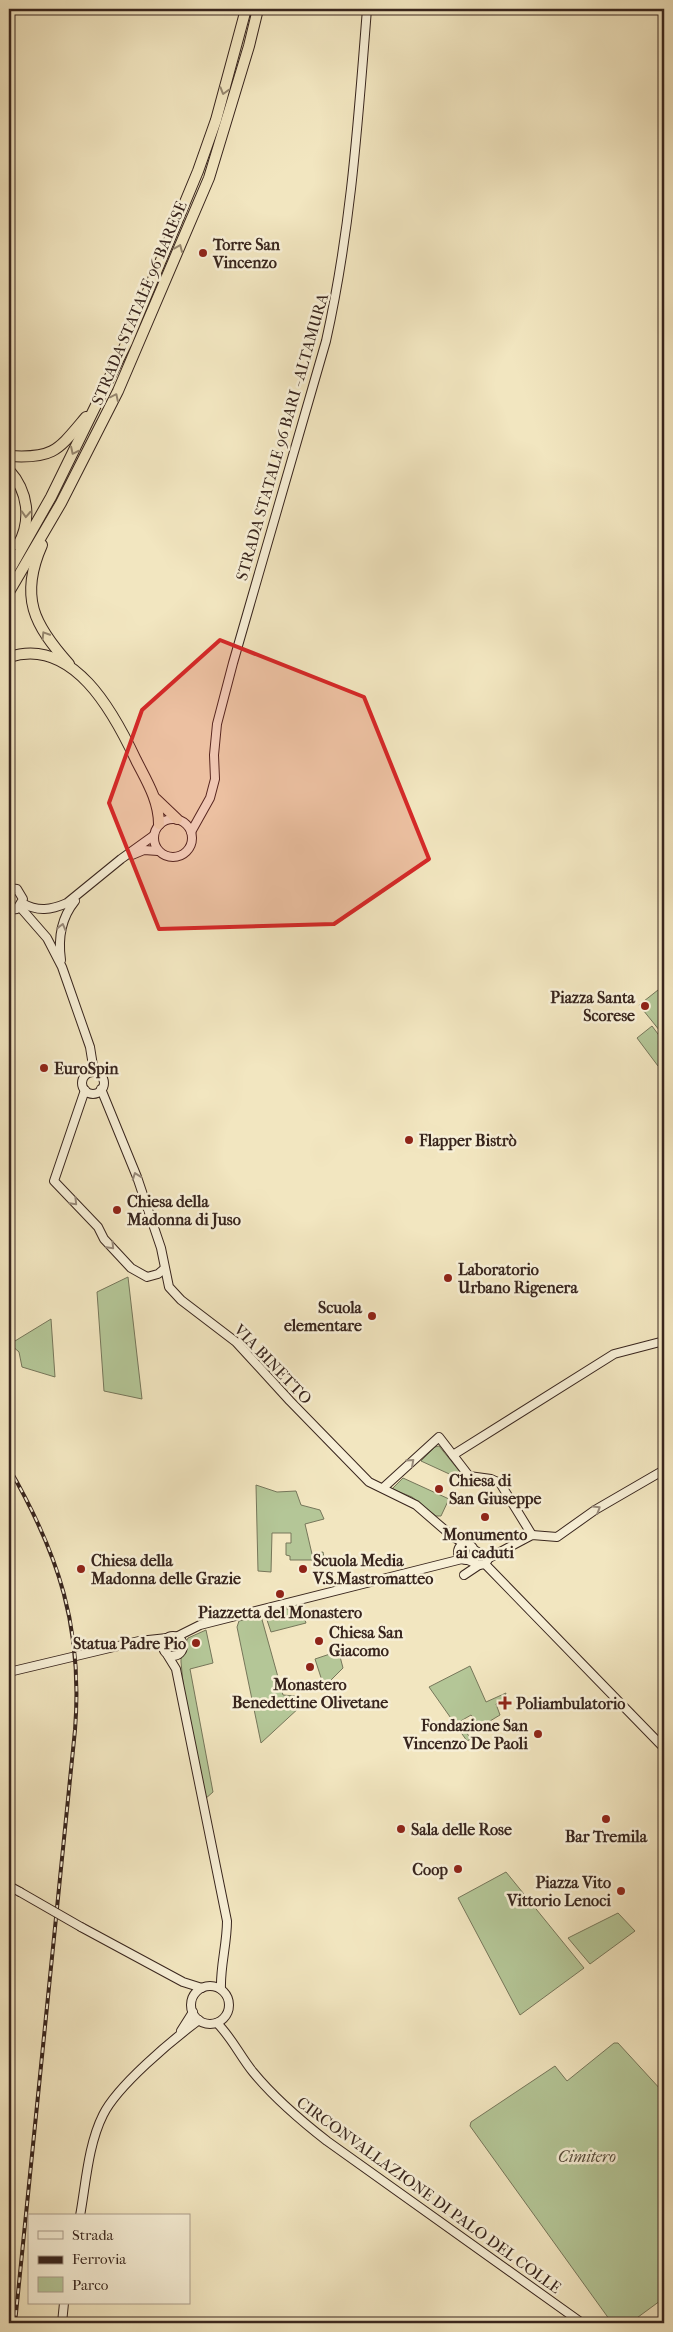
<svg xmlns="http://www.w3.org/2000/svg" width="673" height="2332" viewBox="0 0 673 2332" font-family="'IM FELL French Canon',serif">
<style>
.green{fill:#b4c697;stroke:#76765a}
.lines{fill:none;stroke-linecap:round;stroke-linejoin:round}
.secondary-casing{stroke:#38251d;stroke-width:10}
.highway-casing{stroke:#38251d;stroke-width:12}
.secondary{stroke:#f7efd6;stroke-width:8}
.highway{stroke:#f2e6c0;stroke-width:10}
.rail-casing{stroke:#38251d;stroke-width:4}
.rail{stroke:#f7efd6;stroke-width:2;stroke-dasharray:5.5;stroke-linecap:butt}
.secondary-bridge-casing{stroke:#38251d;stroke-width:10;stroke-linecap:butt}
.secondary-bridge{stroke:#f7efd6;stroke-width:8}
.oneway{stroke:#95866e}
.oneway2{stroke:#988a7a}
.marked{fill:#d62828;fill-opacity:0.2;stroke:#d62828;stroke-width:4;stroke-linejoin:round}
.poi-dot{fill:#8f2418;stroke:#f7efd6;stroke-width:2}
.labels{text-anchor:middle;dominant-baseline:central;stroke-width:5;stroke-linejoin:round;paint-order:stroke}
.poi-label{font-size:16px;font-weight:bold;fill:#38251d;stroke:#f7efd6;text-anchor:start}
.street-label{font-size:16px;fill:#38251d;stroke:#f7efd6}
.park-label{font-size:16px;font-style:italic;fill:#574d3c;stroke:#f7efd6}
</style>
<rect width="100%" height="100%" fill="#f2e6c0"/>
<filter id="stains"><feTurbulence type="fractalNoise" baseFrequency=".004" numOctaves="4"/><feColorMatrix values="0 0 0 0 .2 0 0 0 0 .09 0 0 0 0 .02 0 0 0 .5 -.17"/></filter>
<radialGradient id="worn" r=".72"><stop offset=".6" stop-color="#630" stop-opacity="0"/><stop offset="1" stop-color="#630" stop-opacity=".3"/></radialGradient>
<!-- green -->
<g class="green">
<path d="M658 990 664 998V1036L639 1005Z"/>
<path d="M652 1026 664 1042V1062L658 1066 637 1038Z"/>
<path d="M128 1277 142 1399 104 1391 97 1292Z"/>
<path d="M51 1319 55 1377 22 1367 19 1352 10 1344Z"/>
<path d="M439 1446 460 1472 458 1478 421 1461 435 1447Z"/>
<path d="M403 1478 449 1499 441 1516H436L412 1497 392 1489Z"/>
<path d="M256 1485 277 1492 296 1491 301 1505 320 1510 324 1519 305 1524 312 1554 323 1552 325 1563H315V1560H290V1556L286 1555V1543H291V1533H272L271 1572 258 1571Z"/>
<path d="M300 1606 306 1623 271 1632 265 1614Z"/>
<path d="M261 1616 283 1695 295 1696 301 1706 261 1743 237 1627 239 1621Z"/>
<path d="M206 1630 213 1663 190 1669 213 1792 205 1799 184 1693 181 1662V1652L188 1638Z"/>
<path d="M337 1645 343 1668 324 1687 315 1659 330 1654 329 1647Z"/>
<path d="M470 1666 486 1702 506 1693 504 1699 496 1704 500 1715 480 1727 471 1715 459 1722 471 1739 467 1741 429 1687Z"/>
<path d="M506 1872 584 1968 520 2015 458 1898Z"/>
<path d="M618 1913 635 1931 590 1964 568 1938Z"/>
<path d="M614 2043H618L662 2091 664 2090V2298L630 2323H612L470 2126 471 2122 555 2066 567 2081Z"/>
</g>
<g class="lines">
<!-- secondary casing -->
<g class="secondary-casing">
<g id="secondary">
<circle cx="173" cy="838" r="19"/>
<path d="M191 832 210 798 215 779 214 755 217 724 233 663 326 341C351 229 358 122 367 9"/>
<path d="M132 855 144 850 158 851"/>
<path d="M9 888 17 889 23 899 17 909 9 910"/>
<path d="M22 903C38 912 51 910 67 903L121 859 153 836"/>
<path d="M20 907 47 938 62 967 90 1047 94 1072"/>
<path d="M61 960C58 939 61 918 75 901"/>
<circle cx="93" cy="1083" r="11"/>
<path d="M101 1089 137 1177 161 1248 169 1287 181 1300 236 1342 290 1401 369 1482 416 1505 453 1537 466 1544"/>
<path d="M85 1090 54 1181 98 1227 104 1239 131 1268 147 1277 158 1274 164 1269"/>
<path d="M453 1455 614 1354 664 1341"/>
<path d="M383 1488 439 1437 469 1476 491 1479 500 1483 532 1535"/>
<circle cx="466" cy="1552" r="8"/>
<path d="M489 1558 532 1535 557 1537 595 1510 664 1470"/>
<path d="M468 1560 479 1565 485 1564 489 1558 474 1550"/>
<path d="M485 1564 664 1748"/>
<path d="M464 1575 479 1565"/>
<circle cx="173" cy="1646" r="10"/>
<path d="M176 1637 200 1625 462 1559"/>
<path d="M168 1656 176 1669 227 1921C227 1944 220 1967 221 1989"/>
<path d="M9 1672 139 1641 167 1638"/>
<path d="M9 1886 20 1892"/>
<path d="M81 1927 183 1982 202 1988"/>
<circle cx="210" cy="2005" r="19"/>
<path d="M217 2023C232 2038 240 2056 253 2072 275 2099 300 2120 327 2141L582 2323"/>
<path d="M181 2031 193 2012"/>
<path d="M80 2216C86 2183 88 2145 103 2115 117 2086 172 2040 199 2020"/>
<path d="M62 2323 64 2303"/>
</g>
</g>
<!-- highway casing -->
<g class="highway-casing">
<g id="highway">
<path d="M9 456C54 459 58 450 86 417"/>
<path d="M9 470C28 491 32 520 18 545"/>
<path d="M42 545C19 597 34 625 69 664"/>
<path d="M9 571 51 497 127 342 198 171 216 120 246 9"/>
<path d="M9 592 61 503 118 391 209 178 249 46 258 9"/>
<path d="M9 657C73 636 114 713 136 760 146 780 159 800 159 824"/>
<path d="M156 799 177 819"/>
</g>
</g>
<!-- secondary -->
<use href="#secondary" class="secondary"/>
<!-- highway -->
<use href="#highway" class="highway"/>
<!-- rail casing -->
<g class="rail-casing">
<path id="rail" d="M9 1468C59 1555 83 1628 75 1730L15 2323"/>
</g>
<!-- rail -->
<use href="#rail" class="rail"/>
<!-- secondary-bridge casing -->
<g class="secondary-bridge-casing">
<path id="secondary-bridge" d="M20 1892 81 1927"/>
</g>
<!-- secondary-bridge -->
<use href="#secondary-bridge" class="secondary-bridge"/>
</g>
<!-- one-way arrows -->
<defs><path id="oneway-chevron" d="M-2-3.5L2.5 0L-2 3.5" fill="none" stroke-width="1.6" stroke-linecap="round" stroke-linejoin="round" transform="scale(1.25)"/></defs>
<g class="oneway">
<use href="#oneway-chevron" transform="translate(224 91) rotate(106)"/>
<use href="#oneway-chevron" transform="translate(179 248) rotate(-67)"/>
<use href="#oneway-chevron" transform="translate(115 397) rotate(-64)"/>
<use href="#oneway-chevron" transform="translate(74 451) rotate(116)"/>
<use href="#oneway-chevron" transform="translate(26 514) rotate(93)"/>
<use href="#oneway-chevron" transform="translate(45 635) rotate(-122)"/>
</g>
<g class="oneway2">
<use href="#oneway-chevron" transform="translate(62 927) rotate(-76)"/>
<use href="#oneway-chevron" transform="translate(136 1176) rotate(-110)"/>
<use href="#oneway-chevron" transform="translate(74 1202) rotate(46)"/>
<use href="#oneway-chevron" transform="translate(111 1246) rotate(46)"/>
<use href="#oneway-chevron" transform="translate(411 1462) rotate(-42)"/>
<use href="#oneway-chevron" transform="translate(597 1509) rotate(-32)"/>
</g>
<!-- marked area -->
<path class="marked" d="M220 640 364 697 429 859 334 924 159 929 109 803 142 710Z"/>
<!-- markers -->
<g class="poi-dot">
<circle cx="203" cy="253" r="5"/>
<circle cx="645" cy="1006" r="5"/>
<circle cx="44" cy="1068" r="5"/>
<circle cx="409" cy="1140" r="5"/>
<circle cx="117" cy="1210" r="5"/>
<circle cx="448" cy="1278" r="5"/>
<circle cx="372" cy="1316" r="5"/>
<circle cx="439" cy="1489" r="5"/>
<circle cx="485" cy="1517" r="5"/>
<circle cx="81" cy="1569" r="5"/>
<circle cx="303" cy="1569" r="5"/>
<circle cx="280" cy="1594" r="5"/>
<circle cx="319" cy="1641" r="5"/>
<circle cx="196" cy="1643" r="5"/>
<circle cx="310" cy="1667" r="5"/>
<path d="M502.5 1695.5h5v5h5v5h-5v5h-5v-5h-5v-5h5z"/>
<circle cx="538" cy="1734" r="5"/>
<circle cx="606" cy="1819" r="5"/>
<circle cx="401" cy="1829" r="5"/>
<circle cx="458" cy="1869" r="5"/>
<circle cx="621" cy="1891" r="5"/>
</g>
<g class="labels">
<!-- poi labels -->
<g class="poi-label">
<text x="213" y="244">Torre San<tspan x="213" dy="18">Vincenzo</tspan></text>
<text x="635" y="997" text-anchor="end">Piazza Santa<tspan x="635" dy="18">Scorese</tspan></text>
<text x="54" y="1068">EuroSpin</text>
<text x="419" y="1140">Flapper Bistrò</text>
<text x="127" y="1201">Chiesa della<tspan x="127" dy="18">Madonna di Juso</tspan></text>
<text x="458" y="1269">Laboratorio<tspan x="458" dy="18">Urbano Rigenera</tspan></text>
<text x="362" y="1307" text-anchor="end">Scuola<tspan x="362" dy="18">elementare</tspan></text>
<text x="449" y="1480">Chiesa di<tspan x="449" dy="18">San Giuseppe</tspan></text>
<text x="485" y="1534" text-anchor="middle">Monumento<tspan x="485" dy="18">ai caduti</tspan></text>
<text x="91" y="1560">Chiesa della<tspan x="91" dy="18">Madonna delle Grazie</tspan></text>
<text x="313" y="1560">Scuola Media<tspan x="313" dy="18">V.S.Mastromatteo</tspan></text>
<text x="280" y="1612" text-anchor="middle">Piazzetta del Monastero</text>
<text x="329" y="1632">Chiesa San<tspan x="329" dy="18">Giacomo</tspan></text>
<text x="186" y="1643" text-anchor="end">Statua Padre Pio</text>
<text x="310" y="1684" text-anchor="middle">Monastero<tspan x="310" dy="18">Benedettine Olivetane</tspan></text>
<text x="516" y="1703">Poliambulatorio</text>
<text x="528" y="1725" text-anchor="end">Fondazione San<tspan x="528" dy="18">Vincenzo De Paoli</tspan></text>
<text x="411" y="1829">Sala delle Rose</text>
<text x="606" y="1836" text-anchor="middle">Bar Tremila</text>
<text x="448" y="1869" text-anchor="end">Coop</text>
<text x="611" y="1882" text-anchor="end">Piazza Vito<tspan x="611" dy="18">Vittorio Lenoci</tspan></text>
</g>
<!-- street labels -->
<g class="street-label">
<text transform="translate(139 303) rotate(-67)">STRADA STATALE 96 BARESE</text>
<text transform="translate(282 437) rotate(-74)">STRADA STATALE 96 BARI - ALTAMURA</text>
<text transform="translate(273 1364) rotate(46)">VIA BINETTO</text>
<text transform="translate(429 2195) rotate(36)">CIRCONVALLAZIONE DI PALO DEL COLLE</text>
</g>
<!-- park labels -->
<g class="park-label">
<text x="587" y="2156">Cimitero</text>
</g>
</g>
<!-- margin -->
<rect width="673" height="2332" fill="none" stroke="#f2e6c0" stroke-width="30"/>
<rect x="10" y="10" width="653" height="2312" fill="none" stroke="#38251d" stroke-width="2.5"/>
<rect x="15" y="15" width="643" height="2302" fill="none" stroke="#38251d"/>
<!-- legend -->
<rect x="28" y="2214" width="162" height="90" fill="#f7efd6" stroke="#ab9e8c"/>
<rect x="38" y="2231" width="25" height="8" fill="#f7efd6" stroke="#ab9e8c"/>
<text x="72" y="2240" font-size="15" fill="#38251d">Strada</text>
<rect x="38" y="2256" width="25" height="8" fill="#38251d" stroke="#ab9e8c"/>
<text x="72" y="2264" font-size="15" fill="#38251d">Ferrovia</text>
<rect x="38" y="2277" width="25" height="15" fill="#b4c697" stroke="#ab9e8c"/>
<text x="72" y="2290" font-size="15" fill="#38251d">Parco</text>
<rect width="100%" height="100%" filter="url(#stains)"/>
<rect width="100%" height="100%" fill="url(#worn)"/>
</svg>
